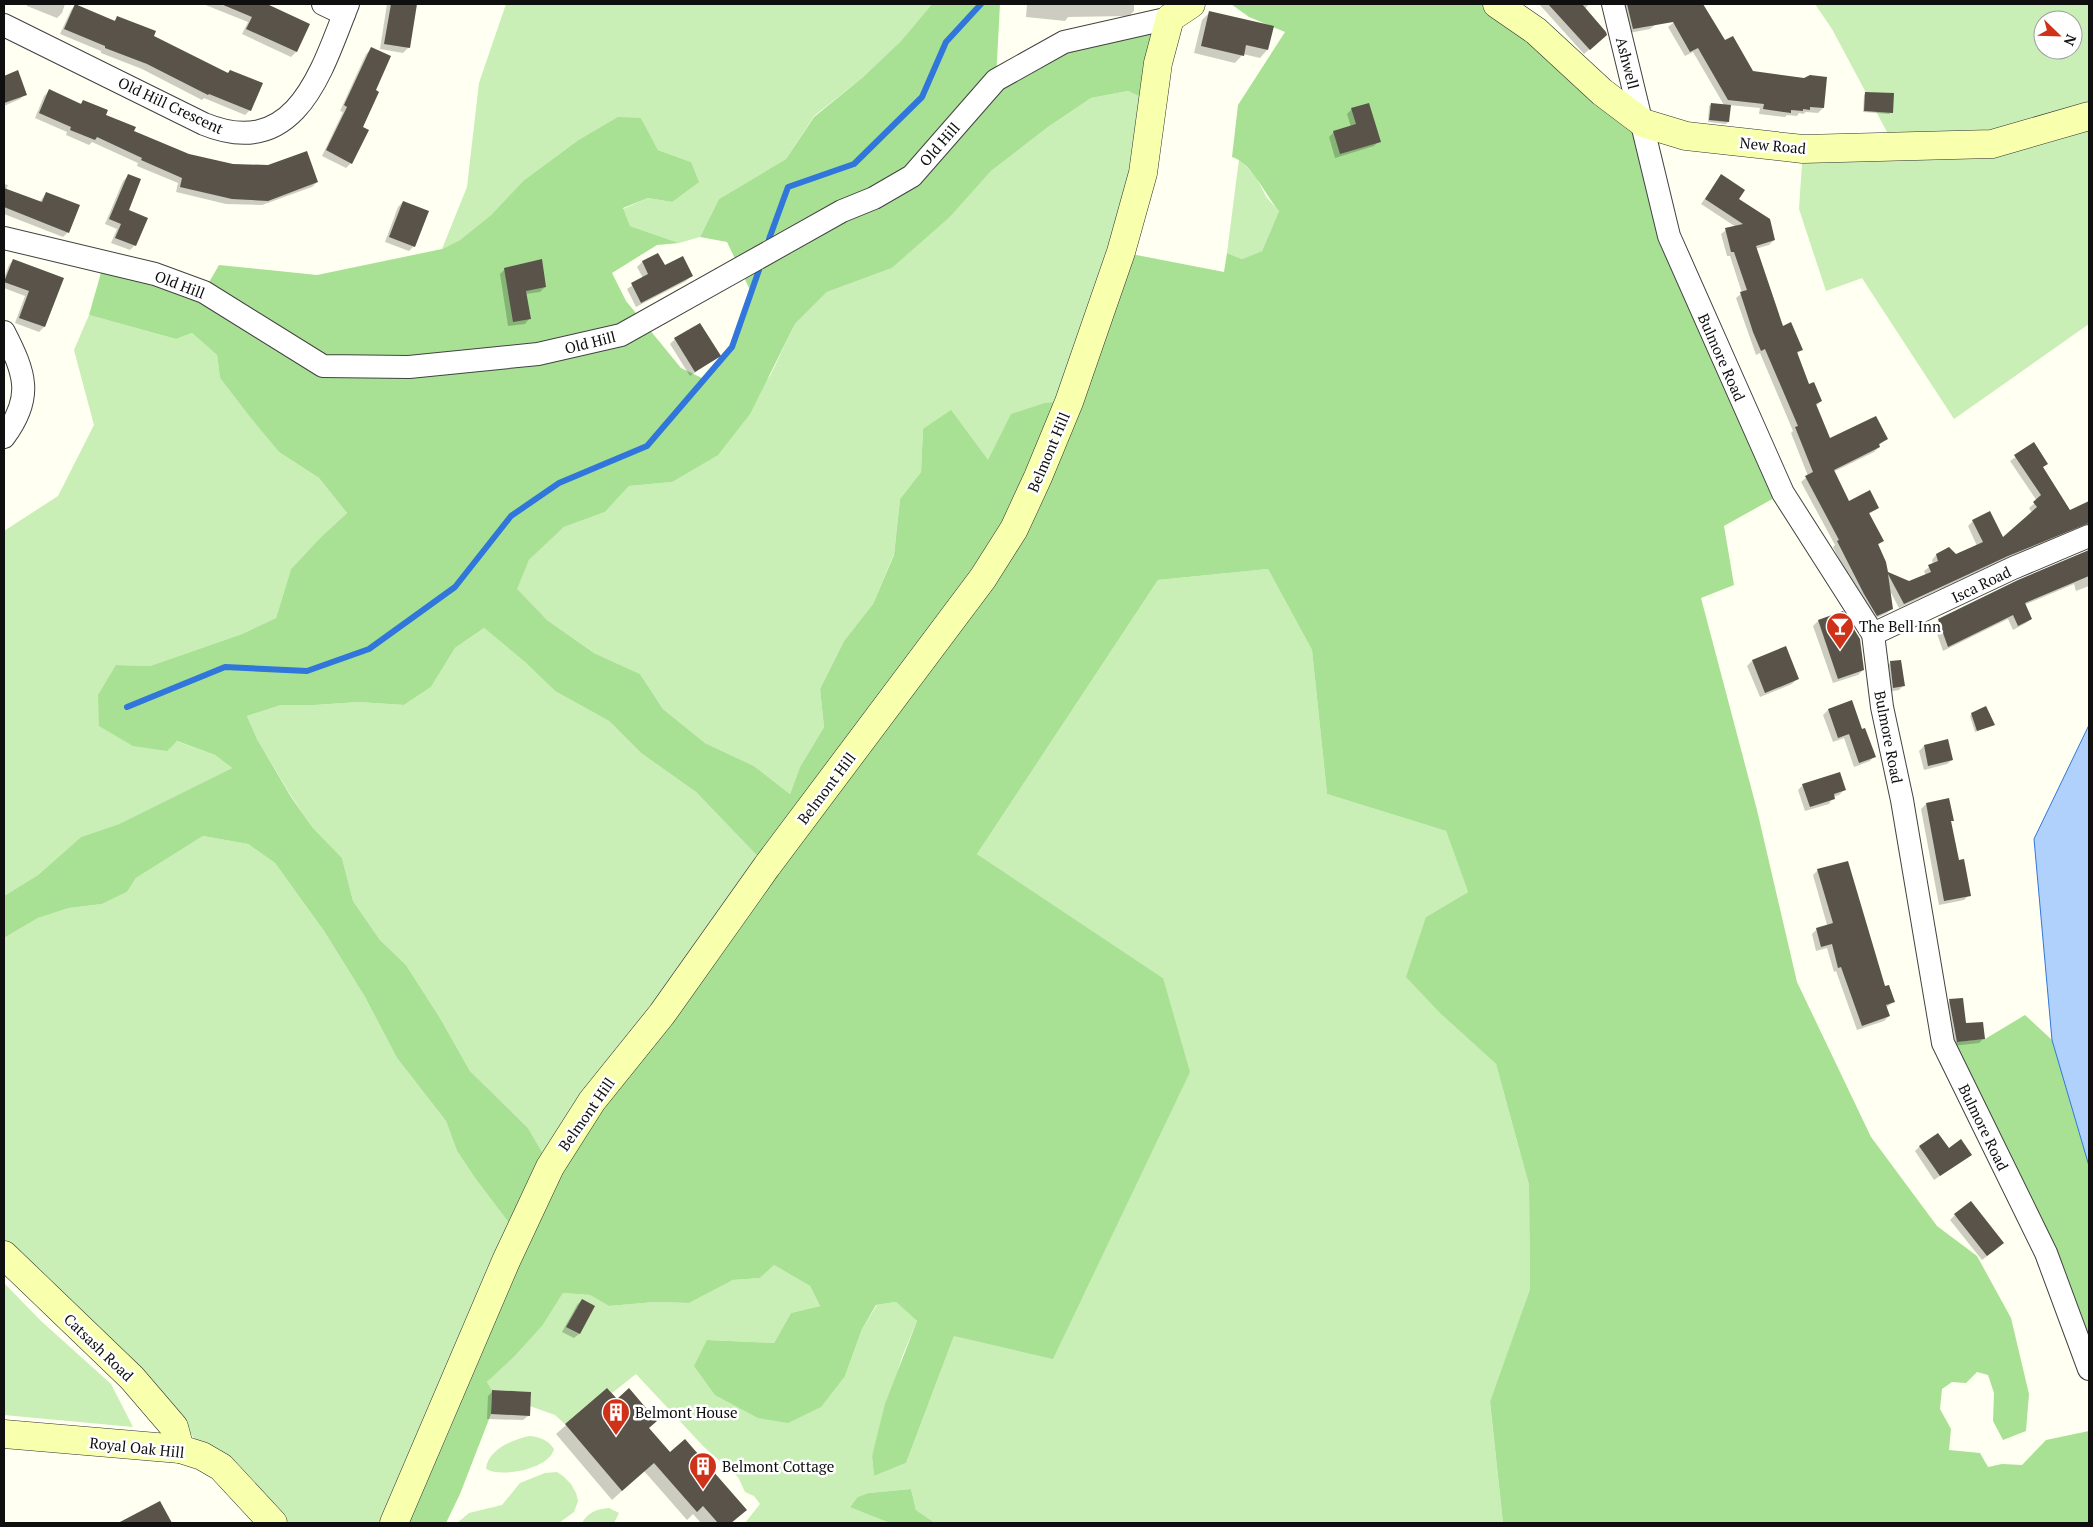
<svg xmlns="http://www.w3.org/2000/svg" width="2093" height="1527" viewBox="0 0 2093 1527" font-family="'PT Serif',serif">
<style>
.green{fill:#c9eeb6;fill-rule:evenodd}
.forest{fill:#a8e194}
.water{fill:#b0d1fc;stroke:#3076db}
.shadow{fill:#0003}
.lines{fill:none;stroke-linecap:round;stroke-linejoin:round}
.stream{stroke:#3076db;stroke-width:6}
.building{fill:#59534a}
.street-casing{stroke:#424242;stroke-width:24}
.secondary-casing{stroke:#313131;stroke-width:29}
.street{stroke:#fff;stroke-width:22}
.secondary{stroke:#f8ffad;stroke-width:28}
.labels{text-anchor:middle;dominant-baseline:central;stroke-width:5;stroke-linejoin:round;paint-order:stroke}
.street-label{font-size:15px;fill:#0f0f0f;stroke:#fff}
.poi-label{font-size:15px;fill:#0f0f0f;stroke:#fff;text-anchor:start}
</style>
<rect width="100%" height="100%" fill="#fffff2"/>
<!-- green -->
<g class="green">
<path d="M506 4H932L901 41 862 78 814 116 786 159 719 199 700 237 679 243 630 226 623 209 648 198 672 202 691 162 658 150 641 118 577 141 523 181 491 215 460 240 442 249 467 187 479 83Z"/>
<path d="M1815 4H2089V324L1954 419 1862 278 1826 291 1799 209 1803 149 1895 147 1832 29ZM2043 20H2073V50H2043Z"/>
<path d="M1128 91 1151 102 1069 402 988 460 923 429 921 472 900 499 894 554 873 604 844 641 820 689 824 727 800 767 790 794 754 766 705 743 663 709 640 674 594 653 547 620 516 589 529 560 564 527 605 512 629 486 672 482 770 376 795 324 827 292 892 268 950 217 991 171 1048 127 1091 98Z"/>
<path d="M1239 159 1256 177 1267 198 1279 211 1262 251 1242 259 1227 253Z"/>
<path d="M89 315 176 339 192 333 217 355 220 378 279 452 319 478 347 513 321 537 291 569 276 618 242 634 150 666 117 665 176 741 215 755 232 768 119 824 81 837 38 875 4 896V531L58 496 94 425 74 350Z"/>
<path d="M1268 569 1312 650 1327 794 1446 831 1468 892 1426 917 1442 1015 1496 1064 1529 1185 1530 1289 1490 1403 1503 1523H935L916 1510 911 1489 869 1493 850 1506 890 1523H745L760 1504 754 1496 745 1492 738 1477 704 1447 636 1374 612 1393 607 1388 565 1424 555 1415 530 1406 531 1392 492 1390 487 1382 514 1357 543 1325 563 1293 590 1295 609 1306 655 1302 689 1303 733 1280 760 1278 774 1265 810 1286 820 1306 791 1313 774 1343 707 1340 845 1376 862 1329 877 1305 896 1302 917 1321 902 1357 872 1456 874 1476 906 1463 954 1336 1163 978 977 854 1158 580Z"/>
<path d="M484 628 525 662 555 691 609 721 641 753 696 792 767 866 545 1157 528 1128 470 1071 440 1018 406 965 380 940 353 901 342 858 313 828 291 796 257 739 247 716 281 705H315L358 702 404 705 431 687 455 648Z"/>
<path d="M203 836 248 844 275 863 324 931 365 997 397 1058 446 1121 457 1151 475 1178 512 1227 383 1523H290L202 1449 178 1416 4 1242V938L38 918 69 908 102 904 127 892 136 878Z"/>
<path d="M4 1283 40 1320 111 1384 133 1427 4 1415Z"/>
<path d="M530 1436C540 1437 548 1440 554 1449 549 1469 502 1478 486 1469 487 1450 513 1439 530 1436Z"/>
<path d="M557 1472 563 1476 571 1484 576 1493 578 1501 574 1512 559 1523H457L469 1513 502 1505 520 1483 545 1473Z"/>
<path d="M609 1508 619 1513 614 1523H582C588 1512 597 1509 609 1508Z"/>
</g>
<!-- forest -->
<g class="forest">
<path d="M932 4H1000L996 79 1064 42 1170 18 1151 102 1128 91 1091 98 1048 127 991 171 950 217 892 268 827 292 795 324 750 414 718 455 672 482 629 486 605 512 564 527 529 560 517 589 547 620 594 653 640 674 663 709 705 743 754 766 790 794 800 767 824 727 820 689 844 641 873 604 894 555 900 499 921 472 923 429 951 410 988 460 1011 414 1045 403 1069 401 1121 252 1224 272 1227 253 1242 259 1262 251 1279 211C1266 196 1251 162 1232 157L1238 105 1285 32 1249 17 1231 4H1497L1643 123 1669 236 1783 493 1724 526 1734 585 1701 598 1757 810 1797 982 1871 1137 1937 1226 1977 1256 2011 1318 2029 1394 2026 1431 2003 1440 1993 1421 1994 1393 1988 1375 1977 1372 1966 1383 1952 1382 1942 1389 1940 1409 1951 1429 1949 1450 1980 1453 1988 1467 2002 1464 2022 1465 2046 1440 2089 1431V1523H1503L1490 1402 1530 1289 1529 1185 1496 1064 1442 1015 1406 977 1426 917 1468 892 1446 831 1327 794 1312 650 1268 569 1158 580 977 854 1163 978 1190 1072 1053 1359 954 1336 906 1463 874 1476 872 1456 885 1404 917 1321 896 1302 876 1305 862 1329 845 1376 821 1407 788 1423 758 1418 715 1395 694 1366 707 1340 774 1343 791 1313 820 1306 810 1286 774 1265 760 1278 733 1280 689 1303 655 1302 609 1306 590 1295 563 1293 543 1325 514 1357 487 1382 492 1390 491 1414 460 1494 446 1523H408L449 1431 517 1265 559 1173 767 866 696 792 641 753 609 721 555 691 525 662 484 628 455 648 431 687 404 705 358 702 315 705H281L247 716 257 739 291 797 313 828 342 858 353 901 380 940 406 965 440 1018 470 1071 528 1128 545 1157 512 1227 475 1178 457 1151 446 1121 397 1058 365 997 324 931 275 863 248 844 203 836 136 878 127 892 102 904 69 908 38 918 4 938V896L38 875 81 837 119 824 232 768 215 755 177 741 167 751 133 746 99 726 98 695 116 665 150 666 242 634 276 618 291 569 321 537 347 513 319 478 279 452 251 418 220 378 217 355 192 333 176 339 89 315 104 262 204 291 219 265 317 275 442 249 460 240 491 215 523 181 577 141 618 117 641 118 658 150 691 162 699 182 672 202 648 198 623 208 630 226 679 243 657 245 612 273 626 301 681 368 704 379 732 347 751 292 727 242 700 237 719 199 786 159 814 117 862 78 901 41Z"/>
<path d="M2025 1015 2052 1040 2089 1166V1369L1944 1043 1985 1039Z"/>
<path d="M911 1489 916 1510 935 1523H890L850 1507 858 1497 869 1493Z"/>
</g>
<!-- water -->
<path class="water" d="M2089 725V1166L2052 1040 2034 839Z"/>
<!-- shadow -->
<g class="shadow">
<path d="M27 4H65L62 13 57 18 27 6Z"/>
<path d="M203 4H264L309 25 296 52 291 57 242 34 248 22Z"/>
<path d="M387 4H416L408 48 403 53 380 49Z"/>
<path d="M1027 4H1134V11L1129 16 1068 17 1065 21 1026 17Z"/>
<path d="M1539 4H1589L1585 9 1600 40 1584 54Z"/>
<path d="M1621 4H1650L1655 25 1650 29 1629 33Z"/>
<path d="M75 5 114 21 118 17 153 37 250 110 245 115 204 98 202 100 142 69 101 53V51L60 34 71 10Z"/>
<path d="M1209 13 1267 50 1260 58 1243 54 1235 63 1194 53 1202 20Z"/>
<path d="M1673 23 1724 42 1752 73 1804 79 1826 78 1823 108 1818 113 1806 112 1803 114 1799 113 1797 116 1787 115 1785 117 1759 114 1760 108 1729 105 1728 122 1726 124 1708 122 1709 106 1711 104 1724 105 1693 52 1685 56 1668 27Z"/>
<path d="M371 49 375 91 351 163 346 168 322 156 343 112 340 111 366 54Z"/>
<path d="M17 72 25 94 20 99 4 106V77Z"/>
<path d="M49 91 80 104 83 102 132 131 188 155 317 182 312 187 262 205 226 204 176 192 178 183 137 166 138 163 92 142 89 145 66 135 67 132 35 118 44 96Z"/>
<path d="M1866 93 1892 112 1889 114 1863 112 1864 95Z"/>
<path d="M1352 109 1379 141 1374 146 1335 158 1329 137 1334 132 1351 127 1347 114Z"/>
<path d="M128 176 127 210 135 245 130 250 111 243 117 229 105 224 123 181Z"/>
<path d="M1721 176 1738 199 1774 240 1769 245 1755 249 1782 328 1801 350 1796 355 1809 385 1821 401 1816 406 1829 440 1886 439 1878 446 1879 447 1874 452 1833 472 1849 502 1878 508 1869 514 1882 541 1877 546 1887 573 1909 583 1926 576 1924 571 1933 564 1932 560 1936 555 1955 556 1977 546 1968 526 1973 521 2002 539 2032 513 2029 508 2037 501 2010 461 2034 444 2042 468 2069 511 2089 502V529L2078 528 2001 561 1899 608 1890 591 1892 608 1887 613 1872 620 1859 599 1833 547 1835 545 1801 482 1808 476 1791 433 1793 431 1760 353 1756 355 1736 298 1742 293 1730 256H1727L1721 234 1726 230 1736 227 1701 204Z"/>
<path d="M4 184 8 185 6 190 39 203 46 193 68 232 63 237 4 214Z"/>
<path d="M403 202 414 246 409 251 385 242 398 207Z"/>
<path d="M658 254 664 267 691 276 686 281 636 307 627 289 643 278 637 267 642 262Z"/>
<path d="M13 260 62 279 44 327 39 332 15 323 25 296 4 288V278L9 265Z"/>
<path d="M505 269 545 287 540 292 525 294 529 319 525 324 508 326 500 274Z"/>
<path d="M675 339 719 356 690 376 670 344Z"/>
<path d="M2089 551V586L2076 591 2074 584 2024 605 2031 619 2026 623 2013 630 2008 619 1943 651 1934 625 1939 620 2019 581Z"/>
<path d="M1842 612 1863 670 1858 675 1833 683 1813 626 1818 621Z"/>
<path d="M1752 661 1797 679 1792 684 1760 697 1747 666Z"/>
<path d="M1890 663 1904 685 1899 690 1888 692 1885 668Z"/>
<path d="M1851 702 1862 730 1874 756 1870 761 1854 767 1844 738 1833 742 1823 715 1828 710Z"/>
<path d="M1972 714 1994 725 1975 732 1970 716Z"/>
<path d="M1924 746 1952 760 1947 764 1924 770 1919 751Z"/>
<path d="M1803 785 1844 790 1839 795 1833 797 1829 804 1805 811 1798 790Z"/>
<path d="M1948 800 1952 820 1950 823 1958 861 1969 895 1964 900 1939 905 1921 809 1926 804Z"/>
<path d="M1818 870 1893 1002 1886 1008 1889 1016 1884 1021 1857 1030 1836 971 1834 972 1827 948 1816 951 1812 934 1817 929 1827 925 1813 875Z"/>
<path d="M1950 1001 1964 1025 1984 1038 1979 1043 1952 1046 1945 1006Z"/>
<path d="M1920 1146 1948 1150 1965 1159 1934 1180 1915 1151Z"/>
<path d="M1955 1215 1998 1248 1982 1260 1950 1220Z"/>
<path d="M582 1300 579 1334 574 1338 562 1332 577 1305Z"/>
<path d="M607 1389 648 1428 670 1454 736 1519 731 1523H701L693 1514 687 1520 644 1471 612 1500 556 1434Z"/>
<path d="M493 1391 528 1416 523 1420 487 1419 488 1396Z"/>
</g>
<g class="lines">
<!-- stream -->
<g class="stream">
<path d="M769 239 788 187 854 164 922 97 946 42 981 4"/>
<path d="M127 707 225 667 307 671 369 649 455 587 511 516 559 483 647 446 732 347 759 270"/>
</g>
</g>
<!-- building -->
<g class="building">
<path d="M75 4 115 21 117 16 156 31 154 36 228 73 230 70 263 83 251 111 209 94 208 95 147 64 105 48V46L64 29Z"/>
<path d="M221 4H267L310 24 297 52 246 29 252 17Z"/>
<path d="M391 4H417L410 48 384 44Z"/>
<path d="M1548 4H1582L1606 32 1607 35 1590 50Z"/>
<path d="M1627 4H1703L1725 40 1733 36 1753 71 1804 78 1810 75 1827 77 1824 108 1810 107V110L1803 109V111L1791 110V113L1763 109 1764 104 1728 100 1698 48 1690 52 1673 22 1633 29Z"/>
<path d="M1209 11 1274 26 1268 50 1246 45 1244 56 1201 46Z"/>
<path d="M371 47 391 56 376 90 379 92 363 127 369 130 352 164 326 150 347 107 344 105Z"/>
<path d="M18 70 27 95 4 103V76Z"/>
<path d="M49 89 81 104 83 100 108 110 106 115 136 127 134 131 189 154 233 164 268 165 307 151 318 182 268 201 232 199 180 187 182 178 141 160 142 158 97 137 95 140 70 130 71 127 39 113Z"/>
<path d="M1865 92 1894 93 1893 113 1864 111Z"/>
<path d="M1369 103 1381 142 1340 154 1333 131 1356 124 1351 108Z"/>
<path d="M1711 103 1731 105 1729 122 1709 120Z"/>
<path d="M128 174 141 179 129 210 148 218 136 246 115 238 121 224 109 219Z"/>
<path d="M1721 174 1745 190 1739 199 1770 219 1775 240 1756 246 1783 326 1791 322 1803 350 1797 352 1809 384 1814 382 1822 401 1816 404 1830 438 1876 416 1888 439 1879 444 1880 447 1834 470 1849 501 1870 490 1879 508 1869 513 1884 541 1878 544 1886 562 1888 572 1909 581 1931 572 1928 565 1938 561 1936 554 1949 547 1956 554 1983 542 1972 520 1990 511 2003 537 2037 507 2033 502 2041 495 2014 455 2034 442 2048 464 2043 467 2070 510 2089 501V523L2008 556 1904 604 1888 574 1893 609 1877 616 1864 594 1837 541 1839 540 1805 476 1813 472 1795 427 1798 426 1765 349 1761 351 1753 332 1740 292 1747 290 1734 252H1731L1725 228 1743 224 1705 199Z"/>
<path d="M4 188 42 202 46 192 80 205 69 233 4 207Z"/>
<path d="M403 201 429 211 415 247 389 237Z"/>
<path d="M658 253 665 265 683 256 693 276 641 303 631 283 648 274 642 261Z"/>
<path d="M13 259 64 278 45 327 19 318 29 291 4 282Z"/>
<path d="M542 259 546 287 526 291 531 319 513 322 504 268Z"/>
<path d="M700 323 721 356 695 372 674 338Z"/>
<path d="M2089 550V576L2025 603 2032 619 2018 626 2013 615 1948 647 1938 619 2018 580Z"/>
<path d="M1843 611 1860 639 1864 670 1838 679 1818 620Z"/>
<path d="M1786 646 1799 679 1765 693 1752 660Z"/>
<path d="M1901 660 1905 686 1893 688 1890 661Z"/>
<path d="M1852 700 1862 729 1865 728 1876 757 1859 763 1849 734 1838 738 1828 709Z"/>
<path d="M1986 706 1995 725 1977 731 1971 713Z"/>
<path d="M1948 739 1953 760 1928 766 1924 745Z"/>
<path d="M1840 772 1846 790 1834 794 1835 799 1810 807 1802 784Z"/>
<path d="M1949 798 1954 821H1951L1959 860 1964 859 1971 896 1944 901 1926 803Z"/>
<path d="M1848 861 1885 986 1889 985 1895 1002 1886 1005 1890 1016 1862 1026 1841 967 1838 968 1832 944 1821 947 1816 928 1833 923 1817 869Z"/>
<path d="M1963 998 1966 1023 1983 1022 1985 1039 1957 1042 1949 999Z"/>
<path d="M1938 1133 1949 1148 1961 1139 1972 1155 1940 1176 1919 1146Z"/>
<path d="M1971 1201 2004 1243 1987 1256 1954 1214Z"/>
<path d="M582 1299 595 1306 580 1334 566 1327Z"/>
<path d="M607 1388 617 1399 629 1388 657 1421 649 1428 670 1452 685 1439 747 1510 731 1523H718L703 1506 697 1512 654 1463 622 1491 565 1424Z"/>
<path d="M492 1390 531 1392 530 1416 491 1414Z"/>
<path d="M160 1501 172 1523H118Z"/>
</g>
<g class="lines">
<!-- street casing -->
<g class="street-casing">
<g id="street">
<path d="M323 4 344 14"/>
<path d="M1613 4 1669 236 1783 493 1873 634 1882 707 1902 800 1943 1043 2046 1253 2089 1369"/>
<path d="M4 25 204 124C297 162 322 69 348 4"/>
<path d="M4 238 155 274 204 292 323 366 409 367 538 354 621 335 842 211 874 198 912 176 996 80 1064 42 1170 18"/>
<path d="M4 332C25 373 34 397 4 437"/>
<path d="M1873 634 2013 568 2089 536"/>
</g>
</g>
<!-- secondary casing -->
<g class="secondary-casing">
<g id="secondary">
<path d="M1497 4 1536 31 1602 92 1643 123 1686 136 1803 149 1992 144 2089 116"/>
<path d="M4 1255 132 1378 174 1427 180 1449"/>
<path d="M4 1434 180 1449 202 1456 221 1467 273 1523"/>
<path d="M394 1523 506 1261 550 1167 592 1101 662 1014 767 866 983 578 1014 529 1038 477 1069 402 1121 252 1143 173 1158 63 1170 18 1191 4"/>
</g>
</g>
<!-- street -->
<use href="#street" class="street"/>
<!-- secondary -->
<use href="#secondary" class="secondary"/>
</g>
<!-- icons -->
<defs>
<g id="bar-pin" transform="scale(1.4375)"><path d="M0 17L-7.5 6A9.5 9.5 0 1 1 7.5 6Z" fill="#ce3218" stroke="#fff"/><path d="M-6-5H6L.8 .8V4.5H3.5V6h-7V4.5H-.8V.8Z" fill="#fff"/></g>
<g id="building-pin" transform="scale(1.4375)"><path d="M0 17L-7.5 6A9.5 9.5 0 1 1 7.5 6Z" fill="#ce3218" stroke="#fff"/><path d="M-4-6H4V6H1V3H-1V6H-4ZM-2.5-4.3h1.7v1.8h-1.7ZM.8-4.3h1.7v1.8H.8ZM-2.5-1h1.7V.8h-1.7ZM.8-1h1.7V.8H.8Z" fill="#fff"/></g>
</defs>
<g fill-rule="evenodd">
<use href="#bar-pin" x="1840" y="626"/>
<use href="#building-pin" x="616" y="1412"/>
<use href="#building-pin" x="703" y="1466"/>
</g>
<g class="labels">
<!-- street labels -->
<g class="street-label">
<text transform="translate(1628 63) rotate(76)">Ashwell</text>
<text transform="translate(171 105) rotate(25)">Old Hill Crescent</text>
<text transform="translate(939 144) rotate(-49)">Old Hill</text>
<text transform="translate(1773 145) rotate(5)">New Road</text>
<text transform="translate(180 284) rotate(21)">Old Hill</text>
<text transform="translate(590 342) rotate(-14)">Old Hill</text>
<text transform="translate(1722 357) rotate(66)">Bulmore Road</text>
<text transform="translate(1048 452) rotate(-67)">Belmont Hill</text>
<text transform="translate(1981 584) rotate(-26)">Isca Road</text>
<text transform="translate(1889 737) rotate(79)">Bulmore Road</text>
<text transform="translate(826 788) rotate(-53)">Belmont Hill</text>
<text transform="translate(586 1114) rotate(-55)">Belmont Hill</text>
<text transform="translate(1984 1127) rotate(64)">Bulmore Road</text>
<text transform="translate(99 1347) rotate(44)">Catsash Road</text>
<text transform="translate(137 1447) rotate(6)">Royal Oak Hill</text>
</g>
<!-- poi labels -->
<g class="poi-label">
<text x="1859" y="626">The Bell Inn</text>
<text x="635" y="1412">Belmont House</text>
<text x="722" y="1466">Belmont Cottage</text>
</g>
</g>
<!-- border -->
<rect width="2093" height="1527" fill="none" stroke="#0f0f0f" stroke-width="10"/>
<!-- north arrow -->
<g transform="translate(2058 35) rotate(113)"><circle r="24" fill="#ffffff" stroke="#9f9f9f"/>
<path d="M0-4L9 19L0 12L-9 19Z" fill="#ce3218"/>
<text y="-8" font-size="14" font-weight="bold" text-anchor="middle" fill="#0f0f0f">N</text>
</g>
</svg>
